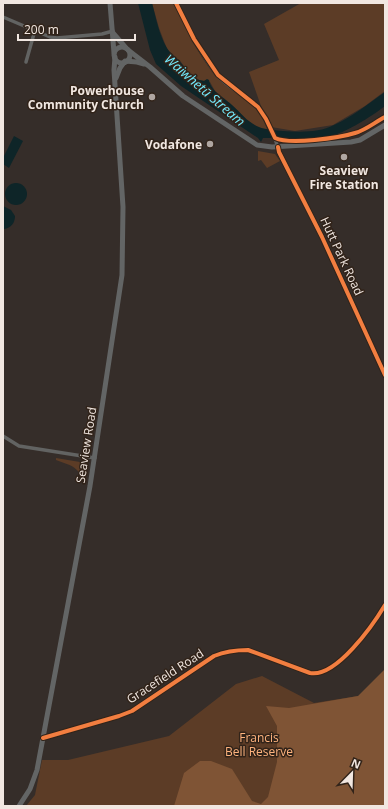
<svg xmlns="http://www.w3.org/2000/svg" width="388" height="809" viewBox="0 0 388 809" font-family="'Open Sans',sans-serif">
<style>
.green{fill:#5c3c26}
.forest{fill:#7f5435}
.water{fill:#0e2528}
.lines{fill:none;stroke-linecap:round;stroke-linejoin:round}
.street{stroke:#626362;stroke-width:3.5}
.secondary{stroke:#636565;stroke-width:5}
.cycleway-casing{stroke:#312319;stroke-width:6}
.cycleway{stroke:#f27e40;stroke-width:4}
.poi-dot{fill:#afa6a1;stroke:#312319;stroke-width:1.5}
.labels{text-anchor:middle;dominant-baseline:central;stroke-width:3;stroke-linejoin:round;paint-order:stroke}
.poi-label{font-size:12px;font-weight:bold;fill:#f1e7e1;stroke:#312319;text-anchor:end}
.street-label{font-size:12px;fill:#f1e7e1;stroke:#312319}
.park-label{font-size:12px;fill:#feb37e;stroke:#312319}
.water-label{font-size:13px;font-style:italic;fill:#72ebfe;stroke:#312319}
</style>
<rect width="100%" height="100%" fill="#352d29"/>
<!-- green -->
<g class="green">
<path d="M152 3H174C186 28 197 54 215 75 225 88 241 94 253 105 260 112 264 121 267 129L259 128 246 119 232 105 215 91 210 82 199 80 189 74 181 62 167 49 159 28Z"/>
<path d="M301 3H385V91L365 106 333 125 295 131 271 127 261 106 249 72 279 60 264 24Z"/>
<path d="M258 151 275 154 280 161 267 168 261 160 258 161Z"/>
<path d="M56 458 86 463 88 465 85 480C81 477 80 473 77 470 71 464 63 463 56 460Z"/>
<path d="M262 676 314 703 358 696 385 806H26L35 795 42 760H68L169 736 236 684Z"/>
</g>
<!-- forest -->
<path class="forest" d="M385 669V806H174L184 773 200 761H211L232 769 252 801 261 804 268 797 277 762V726L266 706 289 708 358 696Z"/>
<!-- water -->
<g class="water">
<path d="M138 3H152C156 18 159 35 167 48 170 54 176 57 180 62 189 71 190 79 204 81L207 79 209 80C211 92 225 98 233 106 241 113 248 123 259 127 265 130 276 130 283 131 299 132 319 133 334 125 352 117 369 103 385 92V106C375 114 350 130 337 134 318 140 283 138 263 138L261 142 258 138 181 86 156 64 150 50Z"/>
<path d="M14 136 23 141 9 168 3 164V158Z"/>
<circle cx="16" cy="194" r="11"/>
<path d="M3 206 11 210 15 216C15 223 11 228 4 229Z"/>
</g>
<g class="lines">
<!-- street -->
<g class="street">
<path d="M176 3C188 28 200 53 217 75 228 88 244 94 256 105 262 111 266 118 269 126"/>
<path d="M3 17 50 37 57 38 102 34 113 31"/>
<path d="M26 62 35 30"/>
<path d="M275 138 279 152 322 237 385 375"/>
<path d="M3 436 19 446 95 458"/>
<path d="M43 738 119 716 132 711 214 656C226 651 236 650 248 650L310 673C336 678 373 625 385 605"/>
</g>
<!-- secondary -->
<g class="secondary">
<path d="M110 3 114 53"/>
<path d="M113 33 126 48"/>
<circle cx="122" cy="55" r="8"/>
<path d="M128 50 150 67 183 96 257 145 272 147 351 142 360 140 385 125"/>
<path d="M116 78 120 68 125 61 137 62 144 64"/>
<path d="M19 806 30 789 37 770 90 486 122 275 123 207 114 70 115 57"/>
</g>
<!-- cycleway casing -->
<g class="cycleway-casing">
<g id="cycleway">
<path d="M176 3 194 39 218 75 258 107 266 119 275 138C290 145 339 138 355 133 366 130 375 122 385 117"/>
<path d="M278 147 279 152 322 237 385 375"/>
<path d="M43 738 119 716 132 711 214 656C226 651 236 650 248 650L310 673C336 678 373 625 385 605"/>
</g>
</g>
<!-- cycleway -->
<use href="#cycleway" class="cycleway"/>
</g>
<!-- markers -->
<g class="poi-dot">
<circle cx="152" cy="97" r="4"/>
<circle cx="210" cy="144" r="4"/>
<circle cx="344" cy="157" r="4"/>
</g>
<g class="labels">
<!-- poi labels -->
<g class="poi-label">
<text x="144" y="90">Powerhouse<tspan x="144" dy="14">Community Church</tspan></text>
<text x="202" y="144">Vodafone</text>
<text x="344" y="170" text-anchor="middle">Seaview<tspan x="344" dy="14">Fire Station</tspan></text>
</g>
<!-- street labels -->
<g class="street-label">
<text transform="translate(342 256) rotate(65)">Hutt Park Road</text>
<text transform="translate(86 445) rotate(-81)">Seaview Road</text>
<text transform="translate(165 676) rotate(-33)">Gracefield Road</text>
</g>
<!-- park labels -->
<g class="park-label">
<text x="259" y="737">Francis<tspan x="259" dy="14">Bell Reserve</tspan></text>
</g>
<!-- water labels -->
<g class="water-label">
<text transform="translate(205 90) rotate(41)">Waiwhetū Stream</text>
</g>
</g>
<!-- border -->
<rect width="388" height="809" fill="none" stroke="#f1e7e1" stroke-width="8"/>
<!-- north arrow -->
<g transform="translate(352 773) rotate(23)" stroke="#312319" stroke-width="3" paint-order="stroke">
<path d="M0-3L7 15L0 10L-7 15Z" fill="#f1e7e1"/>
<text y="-6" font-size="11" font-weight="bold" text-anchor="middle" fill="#f1e7e1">N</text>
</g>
<!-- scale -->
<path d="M18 34v6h117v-6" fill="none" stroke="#f1e7e1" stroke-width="2"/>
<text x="24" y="34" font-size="12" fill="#f1e7e1" stroke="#312319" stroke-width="3" paint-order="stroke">200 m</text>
</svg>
